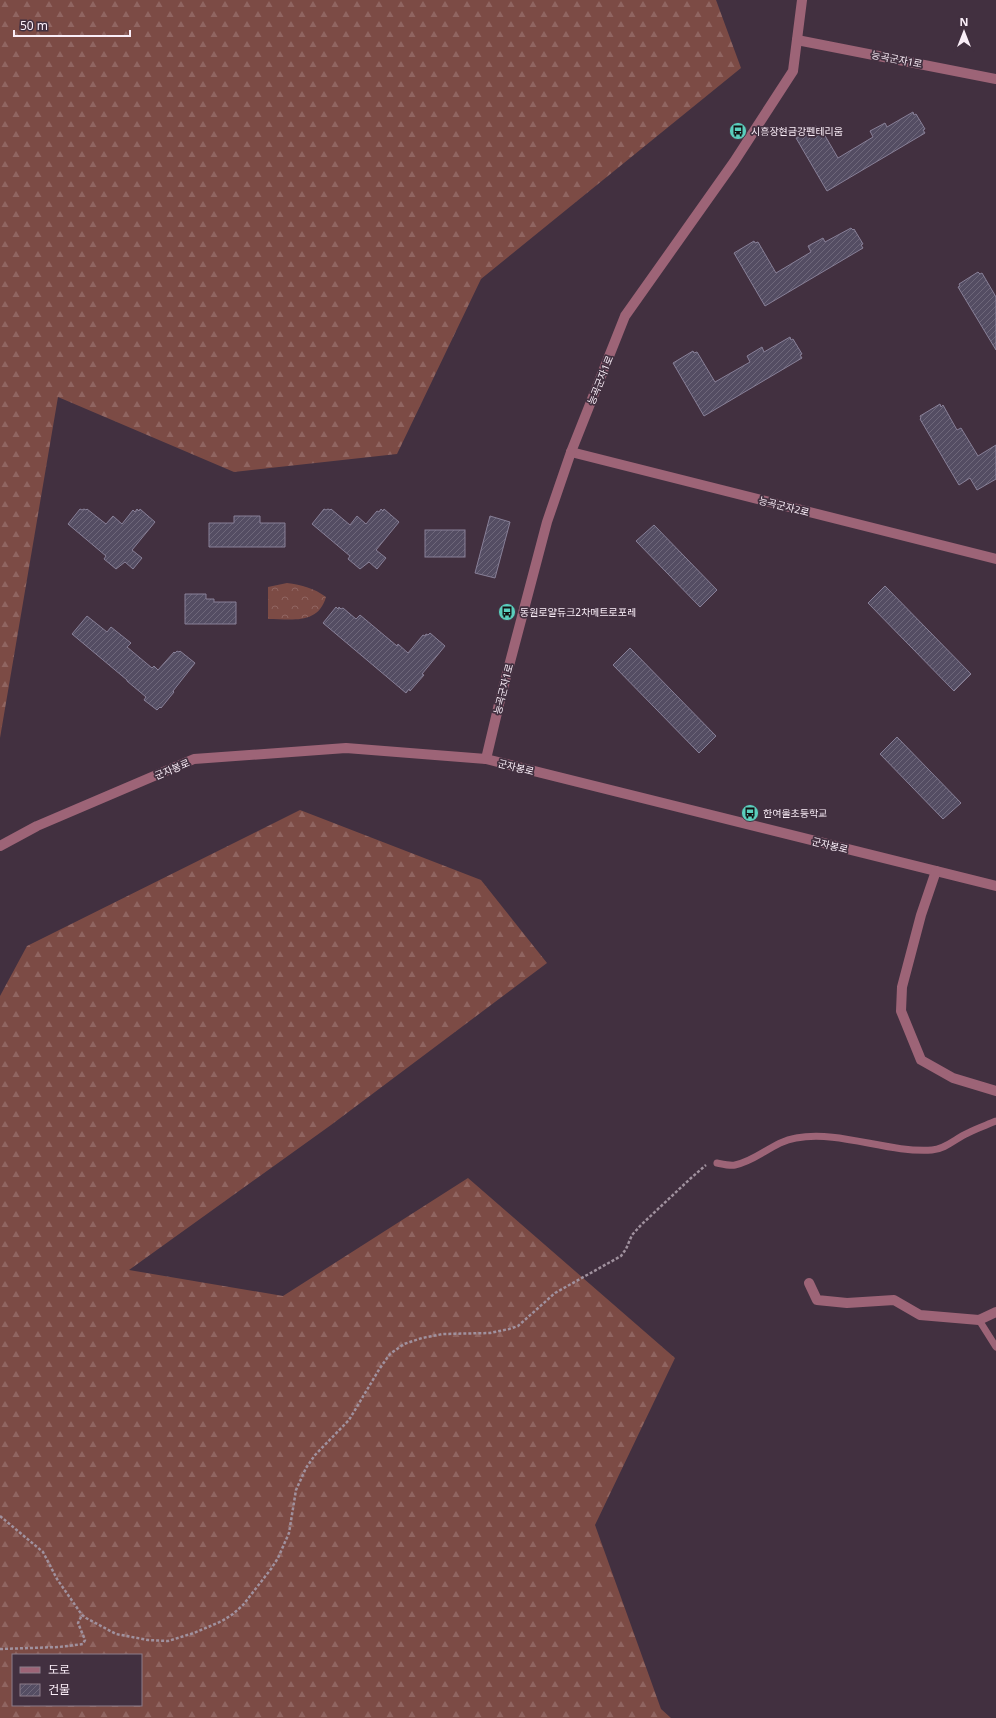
<svg xmlns="http://www.w3.org/2000/svg" width="996" height="1718" viewBox="0 0 996 1718" font-family="'Noto Sans','Noto Sans KR',sans-serif">
<style>
.forest{fill:url(#forest-firs);fill-rule:evenodd}
.park{fill:url(#park-crowns)}
.building{fill:url(#building-hatch);stroke:#888098}
.lines{fill:none;stroke-linecap:round;stroke-linejoin:round}
.path{stroke:#a0919e;stroke-width:2.5;stroke-dasharray:3 2;stroke-linecap:butt}
.service{stroke:#9d6477;stroke-width:7}
.minor{stroke:#9d6477;stroke-width:10}
.labels{text-anchor:middle;dominant-baseline:central;stroke-width:3.5;stroke-linejoin:round;paint-order:stroke}
.street-label{font-size:10px;fill:#faeef8;stroke:#423040}
.poi-label{font-size:10px;fill:#faeef8;stroke:#423040;text-anchor:start}
</style>
<defs>
<pattern id="forest-firs" width="22" height="20" patternUnits="userSpaceOnUse"><rect width="22" height="20" fill="#7c4b45"/><path d="M5 1l3.5 6h-7zM16 11l3.5 6h-7z" fill="#906561"/></pattern>
<pattern id="park-crowns" width="20" height="18" patternUnits="userSpaceOnUse"><rect width="20" height="18" fill="#7c4b45"/><path d="M2 6a3 3 0 1 1 6 0M12 15a3 3 0 1 1 6 0" fill="none" stroke="#906561"/></pattern>
<pattern id="building-hatch" width="6" height="6" patternUnits="userSpaceOnUse"><rect width="6" height="6" fill="#544d63"/><path d="M-1 1l2-2M0 6l6-6M5 7l2-2" fill="none" stroke="#6e677a"/></pattern>
</defs>
<rect width="100%" height="100%" fill="#423040"/>
<!-- forest -->
<g class="forest">
<path d="M0 0H716L741 68 481 279 397 454 234 472 58 397 0 738Z"/>
<path d="M300 810 481 880 547 963 331 1125 129 1270 283 1296 468 1178 675 1358 595 1525 661 1709 671 1718H0V996L27 946ZM13 1655H141V1705H13Z"/>
</g>
<!-- park -->
<path class="park" d="M287 583C302 585 314 588 326 597 318 625 292 619 268 619V587Z"/>
<!-- building -->
<g class="building">
<path d="M913 112 914 115 916 114 925 129 923 130 925 133 827 191 796 138 816 126 817 128 820 127 838 158 873 137 870 131 885 123 887 127Z"/>
<path d="M851 228 853 230 854 229 863 244 861 245 863 248 765 306 734 253 754 241 755 243 758 242 776 273 811 252 808 246 823 238 825 242Z"/>
<path d="M978 272 980 274 982 273 996 297V350L958 287 960 286 959 284Z"/>
<path d="M790 337 791 340 793 339 802 354 800 355 802 358 704 416 673 363 693 351 694 353 697 352 715 382 750 362 747 356 762 347 764 352Z"/>
<path d="M940 404 941 407 943 405 957 430 961 428 978 456 996 445V479L977 490 970 478 959 485 920 419 921 418 920 416Z"/>
<path d="M80 509 82 510 84 509 86 510 87 509 106 524 113 516 122 524 133 510 135 512 137 509 139 511 140 509 155 522 132 550 142 558 133 569 125 562 116 569 104 559 106 556 68 524Z"/>
<path d="M324 509 326 510 328 509 330 510 331 509 350 525 357 516 366 524 377 511 379 512 381 509 383 511 384 509 399 522 376 550 386 558 377 569 369 562 360 569 348 559 350 556 312 524Z"/>
<path d="M234 516H260V523H285V547H209V523H234Z"/>
<path d="M490 516 510 522 495 578 475 573Z"/>
<path d="M654 525 717 590 700 607 636 541Z"/>
<rect x="425" y="530" width="40" height="27"/>
<path d="M885 586 971 674 954 691 868 603Z"/>
<path d="M185 594H206V599H214V602H236V624H185Z"/>
<path d="M336 607 338 609 339 607 341 609 343 608 356 619 360 615 397 646 398 644 408 653 423 635 425 636 426 634 428 635 430 633 445 646 422 674 424 675 410 691 409 689 406 693 323 623Z"/>
<path d="M87 616 107 632 111 627 131 643 127 647 152 668 154 666 158 670 174 652 175 653 177 651 179 652 180 651 195 663 173 691 174 692 161 708 160 707 157 710 144 700 146 697 127 681V680L72 634Z"/>
<path d="M630 648 716 736 699 753 613 665Z"/>
<path d="M897 737 961 803 943 819 880 754Z"/>
</g>
<g class="lines">
<!-- path -->
<g class="path">
<path d="M0 1516 43 1552 57 1579 82 1615 86 1618 116 1634 148 1640 168 1641 194 1633 222 1621 233 1614 243 1605 271 1569 278 1558 289 1533 296 1490 306 1468 315 1455 349 1420 380 1368 390 1354 404 1344 422 1338 443 1334 490 1333 509 1329 518 1326 555 1293 621 1256 626 1249 632 1235 641 1225 691 1178 706 1165"/>
<path d="M0 1649 59 1647 83 1644 85 1640 78 1623 82 1615"/>
</g>
<!-- service -->
<g class="service">
<path d="M717 1163C722 1164 730 1166 735 1165 757 1161 774 1141 796 1138 840 1130 887 1153 932 1150 946 1149 956 1138 968 1133 977 1128 987 1125 996 1121"/>
<path d="M979 1320 996 1347"/>
</g>
<!-- minor -->
<g class="minor">
<path d="M797 40 996 79"/>
<path d="M571 452 996 559"/>
<path d="M486 759 500 700 547 522 571 452 625 316 734 162 793 71 802 0"/>
<path d="M0 846 37 826 194 759 346 748 486 759 996 886"/>
<path d="M936 871 921 915 902 987 901 1011 921 1060 953 1078 996 1091"/>
<path d="M809 1283 817 1300 847 1303 894 1300 920 1315 979 1320 996 1312"/>
</g>
</g>
<!-- icons -->
<defs>
<g id="bus-disc" transform="scale(0.9)"><circle r="9.5" fill="#5acebd" stroke="#423040"/><path d="M-5-6H5V4H4V6H2V4H-2V6H-4V4H-5ZM-3.5-4V0h7V-4ZM-3.5 1.2v1.5H-2V1.2ZM2 1.2v1.5H3.5V1.2Z" fill="#111"/></g>
</defs>
<g fill-rule="evenodd">
<use href="#bus-disc" x="738" y="131"/>
<use href="#bus-disc" x="507" y="612"/>
<use href="#bus-disc" x="750" y="813"/>
</g>
<g class="labels">
<!-- street labels -->
<g class="street-label">
<text transform="translate(897 59) rotate(11)">능곡군자1로</text>
<text transform="translate(600 380) rotate(-68)">능곡군자1로</text>
<text transform="translate(784 506) rotate(14)">능곡군자2로</text>
<text transform="translate(503 689) rotate(-76)">능곡군자1로</text>
<text transform="translate(516 767) rotate(14)">군자봉로</text>
<text transform="translate(172 769) rotate(-23)">군자봉로</text>
<text transform="translate(830 845) rotate(14)">군자봉로</text>
</g>
<!-- poi labels -->
<g class="poi-label">
<text x="751" y="131">시흥장현금강펜테리움</text>
<text x="520" y="612">동원로얄듀크2차메트로포레</text>
<text x="763" y="813">한여울초등학교</text>
</g>
</g>
<!-- legend -->
<rect x="12" y="1654" width="130" height="52" fill="#423040" stroke="#8c7c8a"/>
<rect x="20" y="1667" width="20" height="6" fill="#9d6477" stroke="#8c7c8a"/>
<text x="48" y="1674" font-size="12" fill="#faeef8">도로</text>
<rect x="20" y="1684" width="20" height="12" fill="url(#building-hatch)" stroke="#8c7c8a"/>
<text x="48" y="1694" font-size="12" fill="#faeef8">건물</text>
<!-- north arrow -->
<g transform="translate(964 32)" stroke="#423040" stroke-width="3" paint-order="stroke">
<path d="M0-3L7 15L0 10L-7 15Z" fill="#faeef8"/>
<text y="-6" font-size="11" font-weight="bold" text-anchor="middle" fill="#faeef8">N</text>
</g>
<!-- scale -->
<path d="M14 30v6h116v-6" fill="none" stroke="#faeef8" stroke-width="2"/>
<text x="20" y="30" font-size="12" fill="#faeef8" stroke="#423040" stroke-width="3" paint-order="stroke">50 m</text>
</svg>
